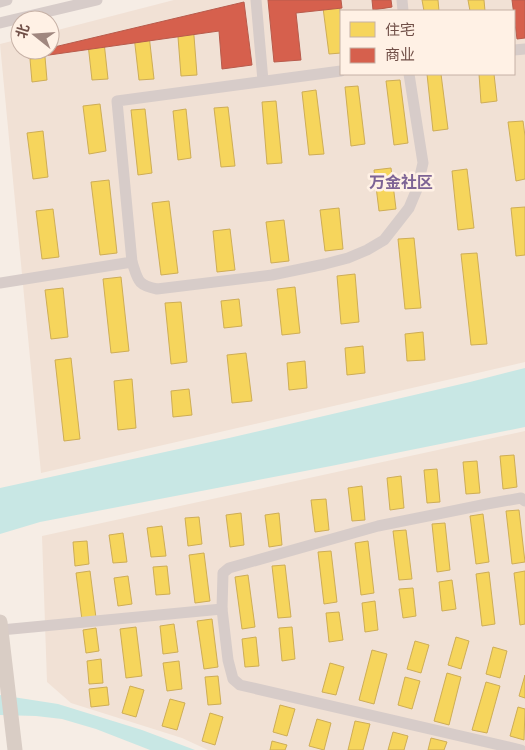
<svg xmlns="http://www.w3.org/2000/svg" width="525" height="750" viewBox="0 0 525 750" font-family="'Source Sans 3','Noto Sans SC',sans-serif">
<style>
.residential{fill:#f1e1d5;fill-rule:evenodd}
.water{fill:#c8e7e4}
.homes{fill:#f6d55c;stroke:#cead56}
.shops{fill:#d6604d;stroke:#b85b4c}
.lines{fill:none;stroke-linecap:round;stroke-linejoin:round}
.minor{stroke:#d7ccc9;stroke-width:11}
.major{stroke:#d9cdc5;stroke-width:15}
.labels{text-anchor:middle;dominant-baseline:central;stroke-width:5;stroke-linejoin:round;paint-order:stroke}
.quarter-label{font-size:16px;font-weight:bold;fill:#7d6395;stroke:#fff1e5}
</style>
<rect width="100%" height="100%" fill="#f6ede5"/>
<!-- residential -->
<g class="residential">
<path d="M174 0H525V362L41 473 0 44 20 39V50H50V32ZM341 11H514V74H341Z"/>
<path d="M525 431V750H208L182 738 71 703 47 682 42 536Z"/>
</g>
<!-- water -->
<g class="water">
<path d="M525 368V427L331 466 40 522 0 534V488L229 438 470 382Z"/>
<path d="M0 695 58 704 142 730 195 750H150L96 729 62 719 36 716 0 715Z"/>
</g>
<!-- homes -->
<g class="homes">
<path d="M322 0H339L341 19V53L329 54Z"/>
<path d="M373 0H390L391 7 374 9Z"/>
<path d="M422 0H438L439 11H424Z"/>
<path d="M468 0H484L485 11H470Z"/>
<path d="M514 0H525V36L518 37Z"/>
<path d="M293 9 298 59 282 60 277 11Z"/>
<path d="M238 15 244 65 226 67 221 17Z"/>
<path d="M193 23 197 75 181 76 177 24Z"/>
<path d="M149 35 154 79 139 80 134 36Z"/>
<path d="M104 42 108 79 92 80 88 44Z"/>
<path d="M45 57 47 80 32 82 30 59Z"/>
<path d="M427 74H441L448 129 433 131Z"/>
<path d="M479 74H494L497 101 481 103Z"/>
<path d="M400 80 408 143 394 145 386 81Z"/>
<path d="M358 86 365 144 351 146 345 87Z"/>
<path d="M316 90 324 154 309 155 302 92Z"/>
<path d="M276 101 282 163 267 164 262 102Z"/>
<path d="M100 104 106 151 89 154 83 106Z"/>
<path d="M228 107 235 166 221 167 214 108Z"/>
<path d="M145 109 152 173 138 175 131 110Z"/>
<path d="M186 109 191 158 178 160 173 111Z"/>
<path d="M523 121 525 136V179L516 181 508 122Z"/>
<path d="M43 131 48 177 33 179 27 133Z"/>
<path d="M391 168 396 209 379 211 374 170Z"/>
<path d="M467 169 474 228 458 230 452 171Z"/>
<path d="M109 180 117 253 100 255 91 182Z"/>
<path d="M169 201 178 273 161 275 152 203Z"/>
<path d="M525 207V255L516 256 511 208Z"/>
<path d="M339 208 343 249 325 251 320 210Z"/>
<path d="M53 209 59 257 42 259 36 211Z"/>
<path d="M284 220 289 261 271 263 266 222Z"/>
<path d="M230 229 235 270 217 272 213 231Z"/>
<path d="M414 238 421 308 405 309 398 239Z"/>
<path d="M477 253 487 344 471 345 461 254Z"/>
<path d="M355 274 359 322 341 324 337 276Z"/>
<path d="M121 277 129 351 111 353 103 279Z"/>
<path d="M295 287 300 333 282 335 277 289Z"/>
<path d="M63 288 68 337 51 339 45 290Z"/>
<path d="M239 299 242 326 224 328 221 301Z"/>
<path d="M181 302 187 362 171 364 165 303Z"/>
<path d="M423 332 425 360 407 361 405 334Z"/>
<path d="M363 346 365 373 347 375 345 348Z"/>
<path d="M246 353 252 401 232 403 227 355Z"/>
<path d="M71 358 80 439 64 441 55 360Z"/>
<path d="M305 361 307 388 289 390 287 363Z"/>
<path d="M132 379 136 428 118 430 114 381Z"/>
<path d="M189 389 192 415 173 417 171 391Z"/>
<path d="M514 455 517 487 503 489 500 456Z"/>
<path d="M477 461 480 493 466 494 463 462Z"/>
<path d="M437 469 440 502 427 503 424 470Z"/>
<path d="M401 476 404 508 390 510 387 478Z"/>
<path d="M362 486 365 520 352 521 348 488Z"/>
<path d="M326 499 329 530 315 532 311 500Z"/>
<path d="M519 510 525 562 512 564 506 511Z"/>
<path d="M241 513 244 545 230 547 226 515Z"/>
<path d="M279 513 282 545 269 547 265 515Z"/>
<path d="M483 514 489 562 476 564 470 516Z"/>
<path d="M199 517 202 544 188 546 185 518Z"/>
<path d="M445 523 450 570 437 572 432 524Z"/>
<path d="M162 526 166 556 151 557 147 528Z"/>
<path d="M406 530 412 579 399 580 393 531Z"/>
<path d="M123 533 127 562 113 563 109 535Z"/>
<path d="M87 541 89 564 75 566 73 542Z"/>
<path d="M368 541 374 593 361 595 355 543Z"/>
<path d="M331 551 337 602 324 604 318 552Z"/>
<path d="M204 553 210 601 195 603 189 555Z"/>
<path d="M285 565 291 617 278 618 272 566Z"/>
<path d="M167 566 170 594 156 595 153 567Z"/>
<path d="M90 571 96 618 82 620 76 573Z"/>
<path d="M525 571V624L520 625 514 573Z"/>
<path d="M489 572 495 624 482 626 476 574Z"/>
<path d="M248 575 255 627 242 629 235 577Z"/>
<path d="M128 576 132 604 118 606 114 578Z"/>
<path d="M452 580 456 609 442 611 439 582Z"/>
<path d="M413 588 416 616 403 618 399 589Z"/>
<path d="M375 601 378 630 365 632 362 603Z"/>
<path d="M339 612 343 640 329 642 326 613Z"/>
<path d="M212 619 218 667 204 669 197 621Z"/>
<path d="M174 624 178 652 163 654 160 626Z"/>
<path d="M136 627 142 676 126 678 120 629Z"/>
<path d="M292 627 295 659 282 661 279 628Z"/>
<path d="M96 628 99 651 86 653 83 630Z"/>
<path d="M256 637 259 666 245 667 242 639Z"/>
<path d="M456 637 469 641 461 669 448 665Z"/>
<path d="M415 641 429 645 421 673 407 669Z"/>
<path d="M493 647 507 651 500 678 486 674Z"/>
<path d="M372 650 387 654 374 704 359 700Z"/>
<path d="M101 659 103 683 89 684 87 661Z"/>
<path d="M179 661 182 689 167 691 163 663Z"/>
<path d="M330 663 344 667 336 695 322 692Z"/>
<path d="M447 673 461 677 449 725 434 721Z"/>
<path d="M525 675V698L519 696Z"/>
<path d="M218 676 221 704 208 705 205 677Z"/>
<path d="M405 677 420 681 412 709 398 705Z"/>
<path d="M486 682 500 686 487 733 472 730Z"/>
<path d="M130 686 144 690 136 717 122 713Z"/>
<path d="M107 687 109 705 91 707 89 689Z"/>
<path d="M170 699 185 703 177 730 162 726Z"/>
<path d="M280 705 295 709 287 736 273 732Z"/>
<path d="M518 707 525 709 524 740 510 736Z"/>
<path d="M210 713 223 717 215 745 202 741Z"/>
<path d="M317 719 331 723 324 750 309 746Z"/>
<path d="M355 721 370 724 363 750H348Z"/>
<path d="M393 732 408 736 404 750H388Z"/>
<path d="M431 738 447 742 444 750H428Z"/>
<path d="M272 741 287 745 285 750H270Z"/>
</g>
<!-- shops -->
<g class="shops">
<path d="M268 0H341L342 8 296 13 301 60 274 62Z"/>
<path d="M372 0H391L392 7 373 10Z"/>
<path d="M512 0H525V38L517 39Z"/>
<path d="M244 2 252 65 222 69 219 31 28 58V53L42 50H50V48Z"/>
</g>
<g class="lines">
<!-- minor -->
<g class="minor">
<path d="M256 0 263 81"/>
<path d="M402 0 403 11"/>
<path d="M0 2 7 0"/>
<path d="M0 23 97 0"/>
<path d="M514 50 525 49"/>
<path d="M132 262C138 280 137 285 157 289L272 275 325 264 348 258 367 250 384 240 409 208 417 189 423 163 409 74"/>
<path d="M0 283 132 262 117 101 341 71"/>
<path d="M1 630 222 609"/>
<path d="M521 750 240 685 233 679 228 660 222 609 223 573 229 568 378 526 487 504 521 498 525 501"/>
</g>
<!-- major -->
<path class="major" d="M0 622 15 750"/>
</g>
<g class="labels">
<!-- quarter labels -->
<g class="quarter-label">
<text x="401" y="183">万金社区</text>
</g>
</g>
<!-- legend -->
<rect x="340" y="10" width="175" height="65" fill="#fff1e5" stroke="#c6b1a6"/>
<rect x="350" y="22" width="25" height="15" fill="#f6d55c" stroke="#c6b1a6"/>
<text x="385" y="35" font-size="15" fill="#715048">住宅</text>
<rect x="350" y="48" width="25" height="15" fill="#d6604d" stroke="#c6b1a6"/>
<text x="385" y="60" font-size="15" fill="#715048">商业</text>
<!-- north arrow -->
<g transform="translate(35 35) rotate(287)"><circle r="24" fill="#fff1e5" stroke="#c6b1a6"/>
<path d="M0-4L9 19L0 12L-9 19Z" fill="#a0877f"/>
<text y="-8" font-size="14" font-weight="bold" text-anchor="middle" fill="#715048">北</text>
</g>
</svg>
